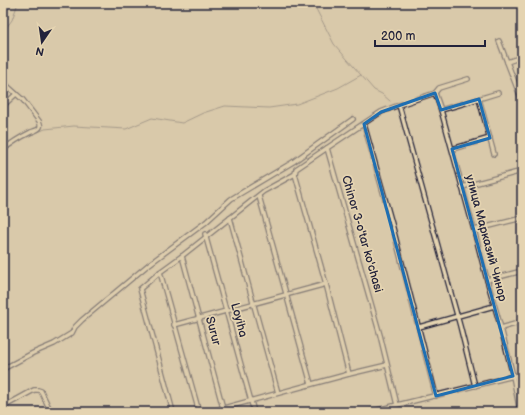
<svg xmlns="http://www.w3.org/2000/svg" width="525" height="415" viewBox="0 0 525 415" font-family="'Balsamiq Sans',sans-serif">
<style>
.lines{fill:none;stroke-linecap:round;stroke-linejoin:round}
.stream{stroke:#676265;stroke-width:1}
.minor-casing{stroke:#22223b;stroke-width:6}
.minor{stroke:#e5d4b1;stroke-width:3.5}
.marked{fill:none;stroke:#1f6fb2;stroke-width:3;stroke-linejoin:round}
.labels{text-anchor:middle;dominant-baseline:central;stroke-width:3.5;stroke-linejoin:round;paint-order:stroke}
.street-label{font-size:12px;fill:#22223b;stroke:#e5d4b1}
</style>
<rect width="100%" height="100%" fill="#d9c9aa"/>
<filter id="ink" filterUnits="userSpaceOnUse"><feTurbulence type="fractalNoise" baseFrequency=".025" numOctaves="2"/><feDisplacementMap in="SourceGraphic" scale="8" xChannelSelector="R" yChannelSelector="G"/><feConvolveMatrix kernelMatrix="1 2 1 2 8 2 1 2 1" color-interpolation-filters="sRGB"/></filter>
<g filter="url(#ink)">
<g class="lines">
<!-- stream -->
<g class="stream">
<path d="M313 3 334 44 374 90 382 94 390 101"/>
<path d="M487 3 504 4"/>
<path d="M3 32 12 20 18 3"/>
<path d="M3 155 11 147 20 140 45 129 74 126 126 129 152 118 182 123 203 113 225 106 269 108 297 104 338 88 361 75"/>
</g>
<!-- minor casing -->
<g class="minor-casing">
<g id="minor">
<path d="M499 41 507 62"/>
<path d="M522 57 507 62 522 101"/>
<path d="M3 82 23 100 39 121C40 123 41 125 40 127 39 130 34 131 31 132 21 137 12 142 3 150"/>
<path d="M435 93 441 110 474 230 487 280 501 328 513 376 520 412"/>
<path d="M479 99 494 154"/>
<path d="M399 105 460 326 475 386"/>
<path d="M3 106 16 94"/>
<path d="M441 110 465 103 498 93"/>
<path d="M364 124 392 224 436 396"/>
<path d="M452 149 490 138"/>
<path d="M295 174 326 284 349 374"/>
<path d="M462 187 522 171"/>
<path d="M259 196 311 384"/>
<path d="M230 218 278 393"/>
<path d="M474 230 522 218"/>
<path d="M205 234 254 412"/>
<path d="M182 256 224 412"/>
<path d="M160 272 199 412"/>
<path d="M487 280 522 271"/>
<path d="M174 325 326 284"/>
<path d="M419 327 494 306"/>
<path d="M501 328 522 322"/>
<path d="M3 369 33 353 54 344 72 333 75 327 82 320 148 265 206 222 231 199 293 162 353 119"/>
<path d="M397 405 380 335 327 148 381 112 399 105 435 93 439 88 468 79"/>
<path d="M3 407 34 390H38L41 391 51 412"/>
<path d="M3 407 6 412"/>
<path d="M173 412 140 289 160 272 182 256 264 191 295 174 296 169 299 167 327 148"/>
<path d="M209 412 349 374 387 365"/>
<path d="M369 412 522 374"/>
</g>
</g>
<!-- minor -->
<use href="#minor" class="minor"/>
</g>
</g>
<!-- marked area -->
<path d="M0 0H525V415H0ZM435 93 441 110 479 99 490 138 452 149 513 376 436 396 364 124 381 112Z" fill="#d9c9aa" fill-opacity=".55" fill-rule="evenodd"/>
<path class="marked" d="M435 93 441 110 479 99 490 138 452 149 513 376 436 396 364 124 381 112Z"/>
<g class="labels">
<!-- street labels -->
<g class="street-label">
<text transform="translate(362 234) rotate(74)">Chinor 3-o'tar ko'chasi</text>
<text transform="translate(486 238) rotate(75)">улица Марказий Чинор</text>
<text transform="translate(239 320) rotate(75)">Loyiha</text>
<text transform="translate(213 331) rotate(75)">Surur</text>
</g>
</g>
<!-- margin -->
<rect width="525" height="415" fill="none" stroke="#e5d4b1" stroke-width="16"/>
<rect x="8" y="8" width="509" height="399" fill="none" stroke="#22223b" stroke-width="1.5" filter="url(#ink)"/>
<!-- north arrow -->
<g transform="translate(42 42) rotate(193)" stroke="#e5d4b1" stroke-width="3" paint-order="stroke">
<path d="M0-3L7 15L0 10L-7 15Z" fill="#22223b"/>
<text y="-6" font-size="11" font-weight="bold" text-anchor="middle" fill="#22223b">N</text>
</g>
<!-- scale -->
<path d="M375 40v6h110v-6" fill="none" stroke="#22223b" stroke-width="2"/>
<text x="381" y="40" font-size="12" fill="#22223b" stroke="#e5d4b1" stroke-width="3" paint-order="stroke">200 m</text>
</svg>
